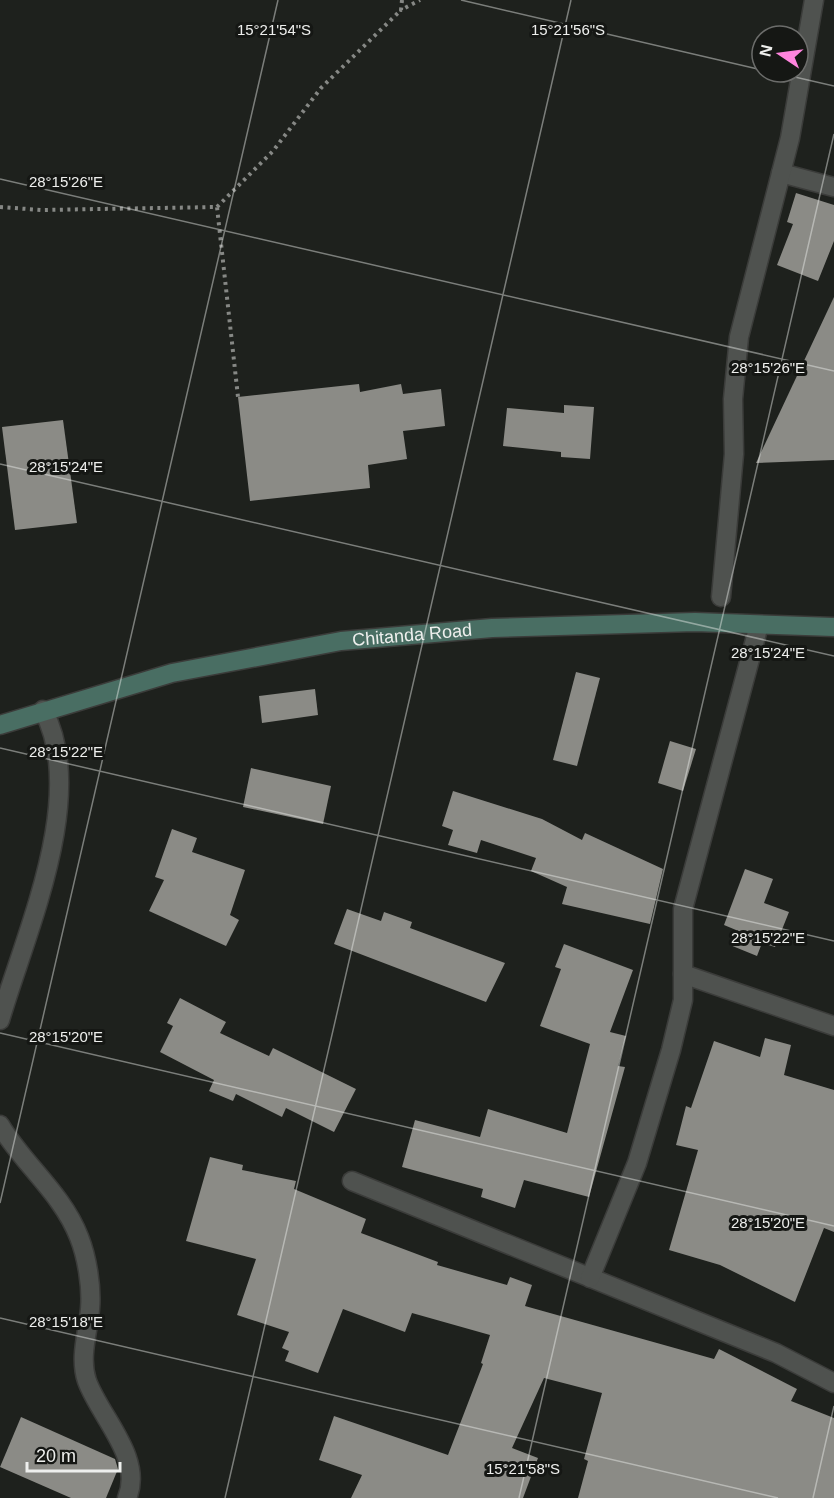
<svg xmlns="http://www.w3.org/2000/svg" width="834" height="1498" viewBox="0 0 834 1498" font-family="Arial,sans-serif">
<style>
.building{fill:#8b8b86}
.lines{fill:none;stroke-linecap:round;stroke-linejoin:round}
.street-casing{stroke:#3b3c3a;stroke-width:21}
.secondary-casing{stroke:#3b3c3a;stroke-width:21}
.path{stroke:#868885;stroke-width:4;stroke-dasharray:3 4.5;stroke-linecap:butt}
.street{stroke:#4f524f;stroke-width:18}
.secondary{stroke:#496e63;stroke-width:18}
.ticks{fill:none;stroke:#eeefed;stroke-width:1.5;stroke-opacity:0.45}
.labels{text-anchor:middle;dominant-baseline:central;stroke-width:6;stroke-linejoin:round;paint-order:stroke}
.street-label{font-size:18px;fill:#eeefed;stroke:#151714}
.ticks-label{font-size:15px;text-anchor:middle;fill:#eeefed;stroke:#151714;stroke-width:6;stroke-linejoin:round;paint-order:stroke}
</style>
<rect width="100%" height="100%" fill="#1e211d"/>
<!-- building -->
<g class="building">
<path d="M796 193 834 205V241L818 281 777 265 793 224 787 222Z"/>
<path d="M834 297V460L756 463Z"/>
<path d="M359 384 360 392 401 384 403 394 441 389 445 426 403 431 407 459 368 465 370 488 250 501 238 397Z"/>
<path d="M564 405 594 407 590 459 561 457V452L503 446 507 408 564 413Z"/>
<path d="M63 420 77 523 15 530 2 427Z"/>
<path d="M576 672 600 678 577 766 553 760Z"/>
<path d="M315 689 318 715 262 723 259 696Z"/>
<path d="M670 741 696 749 683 791 658 783Z"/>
<path d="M251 768 331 786 323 824 243 807Z"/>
<path d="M453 791 542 819 582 840 585 833 663 869 650 924 562 904 567 887 531 871 536 858 481 840 477 853 448 845 453 830 442 826Z"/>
<path d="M172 829 197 838 192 852 245 870 230 915 239 920 226 946 149 911 164 880 155 877Z"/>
<path d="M745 869 773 879 764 903 789 912 775 947 762 943 757 956 730 945 736 930 724 925Z"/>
<path d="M347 909 381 921 384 912 412 922 410 928 505 963 486 1002 334 944Z"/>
<path d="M564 944 633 970 610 1032 626 1036 618 1066 625 1067 589 1197 524 1180 515 1208 481 1197 483 1189 402 1167 415 1120 480 1137 488 1109 567 1133 590 1044 540 1026 561 969 555 967Z"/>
<path d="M180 998 226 1022 220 1033 269 1056 273 1048 356 1089 334 1132 286 1108 282 1117 236 1094 233 1101 209 1091 214 1080 160 1052 173 1026 167 1023Z"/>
<path d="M765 1038 791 1045 784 1075 834 1090V1232L824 1228 795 1302 720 1265 669 1250 698 1150 676 1145 686 1106 691 1108 714 1041 760 1057Z"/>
<path d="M210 1157 243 1165 242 1170 296 1181 294 1189 366 1219 361 1233 438 1262 437 1265 507 1285 510 1277 532 1285 525 1306 714 1359 719 1349 797 1389 791 1401 834 1418V1498H578L588 1461 584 1459 602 1393 544 1378 512 1448 538 1458 523 1498H351L362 1475 319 1460 334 1416 448 1455 483 1364 481 1363 490 1335 412 1313 405 1332 343 1309 318 1373 285 1361 289 1351 282 1348 289 1332 237 1315 256 1259 186 1241Z"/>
<path d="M21 1417 115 1459 118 1469 106 1498H71L0 1467Z"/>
</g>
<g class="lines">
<!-- street casing -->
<g class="street-casing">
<g id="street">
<path d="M781 173 834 187"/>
<path d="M721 597 734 454 733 399 739 337 790 138 814 0"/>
<path d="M683 974 834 1026"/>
<path d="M0 1020C25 934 89 795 43 710"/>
<path d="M0 1125C23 1164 62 1193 79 1237 87 1257 92 1287 90 1309 88 1333 79 1357 87 1381 100 1417 144 1458 127 1498"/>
<path d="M352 1181 776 1353 834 1383"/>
<path d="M590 1278 637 1163 671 1050 683 1000V909L759 625"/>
</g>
</g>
<!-- secondary casing -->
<g class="secondary-casing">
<g id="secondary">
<path id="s1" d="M0 725 172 673 341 641 492 628 695 622 834 627"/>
</g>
</g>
<!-- path -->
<g class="path">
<path d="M402 0 401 10 420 0"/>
<path d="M0 207 41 210 217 207 238 397"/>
<path d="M217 207 273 151 321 88 401 10"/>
</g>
<!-- street -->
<use href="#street" class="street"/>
<!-- secondary -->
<use href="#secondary" class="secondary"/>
</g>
<!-- ticks -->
<path class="ticks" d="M461 0 762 70M773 72 834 86M0 179 834 371M0 464 834 656M0 748 834 941M0 1033 834 1226M0 1203 278 0M0 1318 778 1498M225 1498 571 0M519 1498 834 134M813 1498 834 1406"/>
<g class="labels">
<!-- street labels -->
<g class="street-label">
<text stroke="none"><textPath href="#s1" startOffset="423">Chitanda Road</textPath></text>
</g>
</g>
<g class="ticks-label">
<text x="274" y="35">15°21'54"S</text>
<text x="568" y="35">15°21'56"S</text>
<text x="66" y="187">28°15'26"E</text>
<text x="768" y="373">28°15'26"E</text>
<text x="66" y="472">28°15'24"E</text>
<text x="768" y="658">28°15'24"E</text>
<text x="66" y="757">28°15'22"E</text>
<text x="768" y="943">28°15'22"E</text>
<text x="66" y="1042">28°15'20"E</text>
<text x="768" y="1228">28°15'20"E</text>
<text x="66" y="1327">28°15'18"E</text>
<text x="523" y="1474">15°21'58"S</text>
</g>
<!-- north arrow -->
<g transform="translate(780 54) rotate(283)"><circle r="28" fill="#151714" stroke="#6c6d6b" stroke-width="1.5"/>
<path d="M0-4.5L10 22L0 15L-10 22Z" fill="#ff85de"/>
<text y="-9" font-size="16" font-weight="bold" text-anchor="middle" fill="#eeefed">N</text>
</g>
<!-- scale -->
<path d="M27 1462v9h93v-9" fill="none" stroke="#eeefed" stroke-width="3"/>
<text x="36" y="1462" font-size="18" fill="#eeefed" stroke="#151714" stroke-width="4.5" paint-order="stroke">20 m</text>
</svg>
